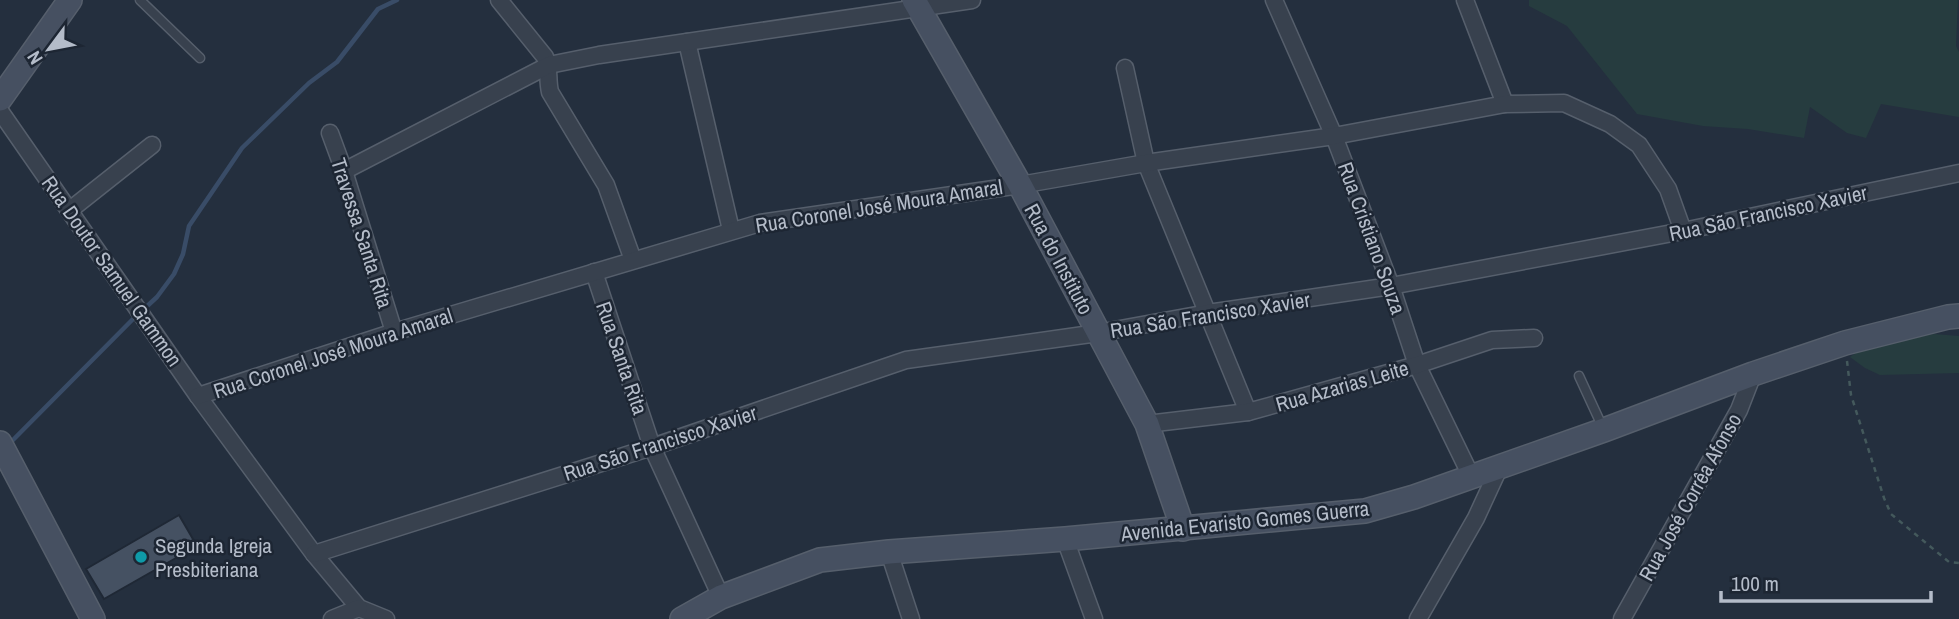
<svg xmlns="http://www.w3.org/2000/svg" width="1959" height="619" viewBox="0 0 1959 619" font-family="'Archivo Narrow',sans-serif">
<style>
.green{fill:#263c3f}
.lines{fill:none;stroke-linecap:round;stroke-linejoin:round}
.stream{stroke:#394c67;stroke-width:4.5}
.building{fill:#455162;stroke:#1f2835;stroke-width:2}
.lane-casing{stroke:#565f6c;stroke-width:11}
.street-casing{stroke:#565f6c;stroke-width:19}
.secondary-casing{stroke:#565f6c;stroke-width:26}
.path{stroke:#44595c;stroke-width:2.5;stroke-dasharray:5 5;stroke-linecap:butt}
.lane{stroke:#38414e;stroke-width:8}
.street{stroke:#38414e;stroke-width:16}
.secondary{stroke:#465061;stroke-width:23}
.culture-dot{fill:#0f9aa8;stroke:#1d2633;stroke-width:2.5}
.labels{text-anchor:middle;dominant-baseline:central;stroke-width:5;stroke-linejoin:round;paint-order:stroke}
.street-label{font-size:21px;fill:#b4bcc9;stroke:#1d2633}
.poi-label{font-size:21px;fill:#b4bcc9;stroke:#1d2633;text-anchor:start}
</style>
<rect width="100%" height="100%" fill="#242f3e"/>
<!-- green -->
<g class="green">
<path d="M1529 0H1958L1956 46 1959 52V117L1881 104 1866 138 1847 133 1810 107 1804 138 1748 129 1703 126 1637 114 1567 26 1529 6Z"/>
<path d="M1934 334 1959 336V373L1880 375 1865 368 1850 357C1872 340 1907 337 1934 334Z"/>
</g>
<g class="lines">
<!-- stream -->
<g class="stream">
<path d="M144 309 157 297 174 274 183 254 189 226 242 148 309 83 337 62 378 9 397 0"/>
<path d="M8 445 137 315"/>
</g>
</g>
<!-- building -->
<path class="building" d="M179 515 197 546 104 599 86 569Z"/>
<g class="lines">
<!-- lane casing -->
<g class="lane-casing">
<g id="lane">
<path d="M140 0 200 58"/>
<path d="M1579 376 1603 428"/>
</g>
</g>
<!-- street casing -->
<g class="street-casing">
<g id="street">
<path d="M499 0 545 57C550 68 547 79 550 92L606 185 633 260"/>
<path d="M1274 0 1334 136 1391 286 1417 365 1471 476"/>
<path d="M1465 0 1505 104"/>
<path d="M687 42 731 230"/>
<path d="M1125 68 1146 163 1248 412"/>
<path d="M0 111 198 396 314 554 359 608 386 619"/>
<path d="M330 133 344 171 394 332"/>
<path d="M344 171 549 65 599 55 972 0"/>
<path d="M70 210 152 145"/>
<path d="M594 272 652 447 721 597"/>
<path d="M198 396 394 332 760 223 1020 185 1146 163 1334 136 1505 104 1564 103 1610 124 1639 145 1668 189 1683 231"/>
<path d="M1147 424 1248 412 1417 365 1492 340 1534 338"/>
<path d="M1065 539 1094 619"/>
<path d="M889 552 911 619"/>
<path d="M314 554 652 447 906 360 1098 333 1208 313 1391 286 1683 231 1959 173"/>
<path d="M332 619 359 608"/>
<path d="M1418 619 1476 518 1500 466"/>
<path d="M1622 619 1739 410 1753 374"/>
</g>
</g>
<!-- secondary casing -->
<g class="secondary-casing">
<g id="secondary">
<path d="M914 0 1020 185 1147 424 1183 529"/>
<path d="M0 99 70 0"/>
<path d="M0 443 93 619"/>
<path d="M682 619 721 597 820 560 889 552 1065 539 1365 511 1414 497 1604 430 1753 374 1845 343 1948 317 1959 316"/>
</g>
</g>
<!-- path -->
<path class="path" d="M1847 361 1851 395 1884 498 1891 514 1949 562 1959 563"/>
<!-- lane -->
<use href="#lane" class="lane"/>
<!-- street -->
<use href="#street" class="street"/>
<!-- secondary -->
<use href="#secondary" class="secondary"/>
</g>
<!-- markers -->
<circle class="culture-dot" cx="141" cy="557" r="7"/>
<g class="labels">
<!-- street labels -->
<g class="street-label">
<text transform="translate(879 206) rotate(-9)">Rua Coronel José Moura Amaral</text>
<text transform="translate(1768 213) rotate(-12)">Rua São Francisco Xavier</text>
<text transform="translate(362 233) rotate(72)">Travessa Santa Rita</text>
<text transform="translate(1372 238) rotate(70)">Rua Cristiano Souza</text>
<text transform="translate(1059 259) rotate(62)">Rua do Instituto</text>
<text transform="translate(112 271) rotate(55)">Rua Doutor Samuel Gammon</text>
<text transform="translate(1210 315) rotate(-9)">Rua São Francisco Xavier</text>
<text transform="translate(333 353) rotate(-18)">Rua Coronel José Moura Amaral</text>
<text transform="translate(622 358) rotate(71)">Rua Santa Rita</text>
<text transform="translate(1342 386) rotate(-16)">Rua Azarias Leite</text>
<text transform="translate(660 443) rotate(-18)">Rua São Francisco Xavier</text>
<text transform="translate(1690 497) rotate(-61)">Rua José Corrêa Afonso</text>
<text transform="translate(1245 521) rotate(-6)">Avenida Evaristo Gomes Guerra</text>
</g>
<!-- poi labels -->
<g class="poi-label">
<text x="155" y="545">Segunda Igreja<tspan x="155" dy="24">Presbiteriana</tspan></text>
</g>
</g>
<!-- north arrow -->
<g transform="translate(49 49) rotate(238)" stroke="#1d2633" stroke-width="5" paint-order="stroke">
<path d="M0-5L12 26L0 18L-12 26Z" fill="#b4bcc9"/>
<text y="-10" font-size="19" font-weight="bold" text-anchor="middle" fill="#b4bcc9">N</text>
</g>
<!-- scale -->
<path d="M1721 591v10h210v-10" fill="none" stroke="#b4bcc9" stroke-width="3.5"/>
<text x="1731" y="591" font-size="21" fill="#b4bcc9" stroke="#1d2633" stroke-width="5" paint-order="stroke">100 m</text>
</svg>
